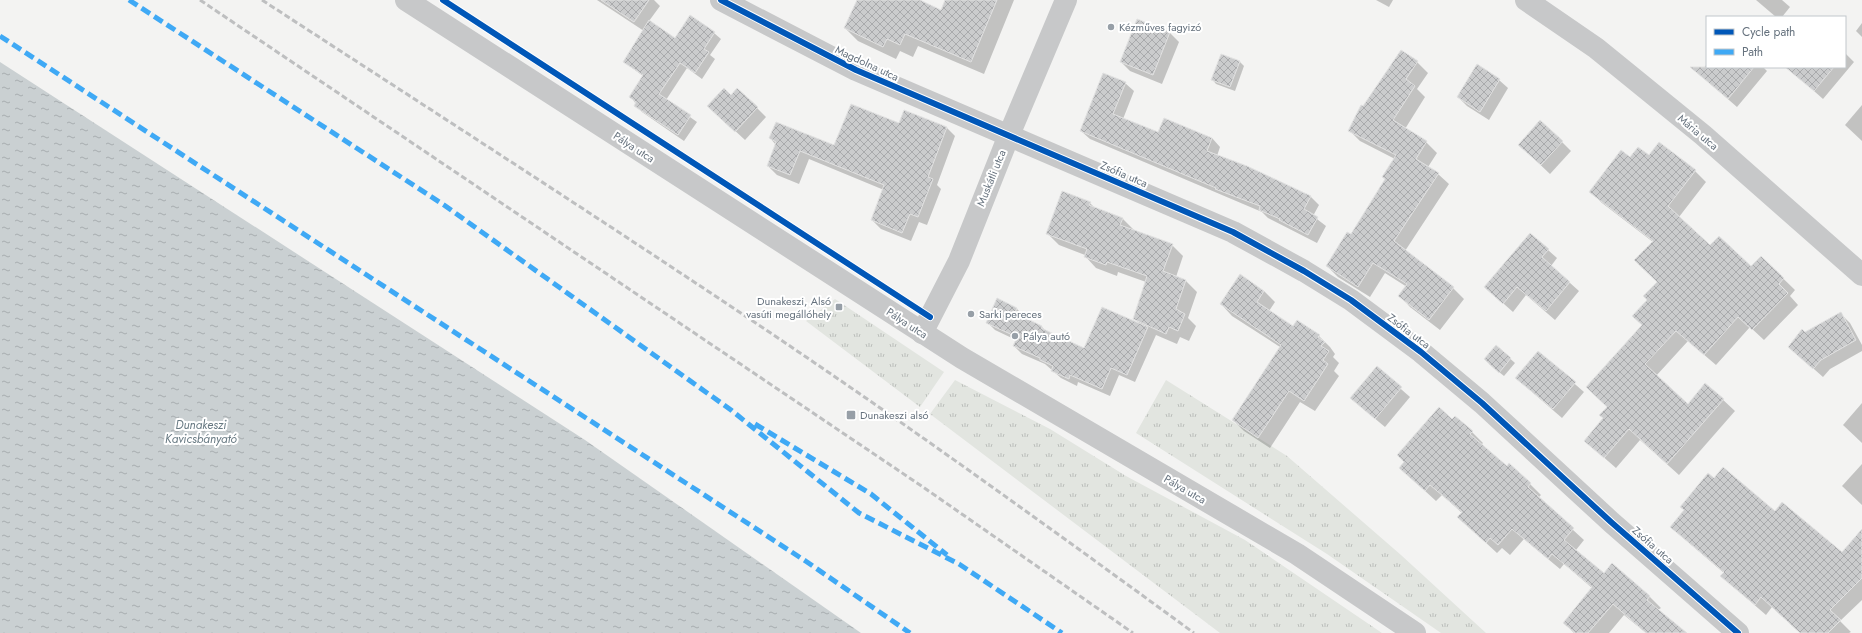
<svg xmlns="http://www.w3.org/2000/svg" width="1862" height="633" viewBox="0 0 1862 633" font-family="Jost,sans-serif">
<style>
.grass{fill:url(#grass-tufts)}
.water{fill:url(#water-ripples)}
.shadow{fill:#0003}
.building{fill:url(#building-cross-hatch);stroke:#e2e2e2}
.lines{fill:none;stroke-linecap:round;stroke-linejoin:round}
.minor{stroke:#c7c8c9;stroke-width:22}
.tertiary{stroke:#c7c8c9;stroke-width:22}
.rail{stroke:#bebfc0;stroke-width:3;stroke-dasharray:6 3;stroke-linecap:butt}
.quiet{stroke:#3fa9f5;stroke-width:5;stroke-dasharray:10 5;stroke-linecap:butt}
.cycleway-casing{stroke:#fff;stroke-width:8}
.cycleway{stroke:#0057b8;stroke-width:6}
.poi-dot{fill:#979fa7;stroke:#fff;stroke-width:1.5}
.labels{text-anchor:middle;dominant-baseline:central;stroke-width:4;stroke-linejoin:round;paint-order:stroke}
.poi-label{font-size:11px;fill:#66727e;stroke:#fff;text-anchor:start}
.street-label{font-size:11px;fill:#66727e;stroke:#fff}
.water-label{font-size:12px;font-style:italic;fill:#677982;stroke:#fff}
</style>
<defs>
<pattern id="grass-tufts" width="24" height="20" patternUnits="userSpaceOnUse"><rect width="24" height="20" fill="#e2e5e0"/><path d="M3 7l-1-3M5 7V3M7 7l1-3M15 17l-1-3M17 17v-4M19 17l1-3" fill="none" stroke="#bbbebb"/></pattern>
<pattern id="water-ripples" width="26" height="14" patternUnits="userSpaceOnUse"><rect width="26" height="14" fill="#cad0d2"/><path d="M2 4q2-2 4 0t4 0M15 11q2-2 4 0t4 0" fill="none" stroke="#a8adb0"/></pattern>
<pattern id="building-cross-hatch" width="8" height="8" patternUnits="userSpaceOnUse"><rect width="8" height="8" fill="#cbcccd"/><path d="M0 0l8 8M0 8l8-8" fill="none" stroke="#a9aaac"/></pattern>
</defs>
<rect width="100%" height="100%" fill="#f3f3f2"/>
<!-- grass -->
<g class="grass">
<path d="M835 299 944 372 920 407 806 321Z"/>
<path d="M955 380 1050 429 1126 476 1245 540 1382 633H1220L930 414Z"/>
<path d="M1166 380 1287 456 1401 555 1486 633H1441L1327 554 1136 433Z"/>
</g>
<!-- water -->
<path class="water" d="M0 62 585 440 861 633H0Z"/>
<!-- shadow -->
<g class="shadow">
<path d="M597 0H654L660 6 649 21 675 39 714 33 721 39 710 55 715 59 702 79 687 68 666 100 697 122 684 141 642 112 630 96 643 76 624 62 644 31Z"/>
<path d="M858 0H918L941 11 946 0H1014L984 74 918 46 913 57 900 51 896 59 858 41 845 28Z"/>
<path d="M1376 0H1393L1389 7Z"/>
<path d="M1756 0H1782L1790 7 1782 17H1776Z"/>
<path d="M1862 23V37L1856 31Z"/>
<path d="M1170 33 1179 42 1162 84 1130 71 1121 62Z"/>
<path d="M1845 53 1854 62 1823 99 1787 67H1845Z"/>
<path d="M1221 55 1240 62 1244 66 1235 91 1216 84 1212 79Z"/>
<path d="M1417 62 1428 73 1417 89 1425 97 1405 129 1426 142 1437 153 1428 167 1438 174 1449 184 1405 251 1453 288 1464 299 1440 330 1410 307 1400 296 1407 287 1385 273 1370 297 1338 277 1327 266 1351 236 1386 179 1395 159 1360 141 1349 130 1364 107Z"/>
<path d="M1707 64V67H1763L1767 71 1737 107 1699 74Z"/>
<path d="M1499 80 1508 88 1489 120 1467 106 1458 97Z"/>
<path d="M1125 83 1134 91 1123 119 1159 133 1212 138 1220 147 1217 156 1246 167 1311 197 1319 205 1313 216 1326 226 1317 243 1268 218 1262 212 1090 139 1081 131Z"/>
<path d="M731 96 757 108 766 117 745 140 718 115Z"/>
<path d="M1862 105V141L1845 125Z"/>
<path d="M900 124 947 128 955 136 937 185 941 189 927 225 919 222 911 241 881 229 872 220 884 190 809 159 799 184 777 175 768 166 776 145 770 138 835 147Z"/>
<path d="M1562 142 1571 151 1550 174 1529 154Z"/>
<path d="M1649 157 1695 171 1706 182 1679 217 1710 247 1751 268 1761 257 1795 290 1790 296 1798 305 1764 340 1750 327 1716 365 1688 341 1656 376 1688 405 1706 384 1735 411 1679 475 1640 440 1616 468 1585 441 1604 419 1643 326 1648 300 1658 282 1653 242 1602 203 1591 192 1630 159Z"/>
<path d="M1090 203 1096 209 1123 219 1134 230 1172 245 1183 256 1176 277 1186 281 1197 292 1188 318 1196 326 1189 341 1180 337 1177 344 1156 335 1135 382 1119 375 1110 396 1078 382 1077 386 1061 378 1045 364 1022 354 1014 346 1016 340 995 330 987 322 1016 308 1024 316 1023 318 1041 326 1047 332 1084 349 1141 325 1135 319 1146 282 1118 272 1117 276 1096 268 1085 256V255L1059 245 1048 234Z"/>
<path d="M1548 250 1557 258 1551 266 1579 291 1555 320 1526 295 1513 312 1495 296Z"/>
<path d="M1264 291 1275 302 1269 311 1293 327 1319 336 1330 347 1335 354 1333 357 1339 363 1334 371 1339 376 1315 411 1300 402 1270 448 1244 431 1233 420 1280 347 1232 316 1221 304Z"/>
<path d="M1841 314 1850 323 1862 345V351L1830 369 1823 377 1789 347 1805 333Z"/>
<path d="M1496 346 1515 363 1504 376 1489 364Z"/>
<path d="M1538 352 1584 392 1562 418 1525 386Z"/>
<path d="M1377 368 1410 397 1385 427 1361 407Z"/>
<path d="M1862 403V443L1843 425Z"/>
<path d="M1453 420 1472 432 1483 443 1481 445 1507 467 1530 484 1541 495 1538 498 1584 540 1576 550 1604 574 1612 565 1650 597 1661 608 1658 610 1685 633H1646L1624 615 1609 633H1574L1564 623 1592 588 1564 564 1560 569 1524 539 1510 555 1502 548 1497 553 1458 517 1462 513 1442 495 1436 501 1400 468Z"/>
<path d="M1862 464V505L1842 486Z"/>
<path d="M1775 512 1842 553 1862 530V600L1840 621 1851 632 1849 633H1800L1772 607 1766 615 1721 576 1724 573 1682 537Z"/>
</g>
<!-- building -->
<g class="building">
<path d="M601 0H649L634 22Z"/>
<path d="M857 0H920L941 10 945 0H997L971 62 905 34 900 45 887 39 883 47 844 28Z"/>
<path d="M690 15 715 32 704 49 709 52 695 73 680 63 659 94 691 115 678 135 634 106 636 102 629 97 643 75 623 62 649 20 675 38Z"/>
<path d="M1137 19 1170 32 1153 75 1120 62Z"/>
<path d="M1401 50 1418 61 1406 79 1415 86 1393 120 1427 141 1416 159 1439 173 1394 241 1454 287 1429 320 1398 296 1407 284 1373 263 1358 287 1326 266 1347 232 1351 234 1385 179 1382 177 1396 155 1348 131 1361 105 1363 106Z"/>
<path d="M1221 54 1240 61 1230 87 1211 80Z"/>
<path d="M1477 64 1500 79 1480 112 1457 97Z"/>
<path d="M1690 67H1754L1728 99Z"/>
<path d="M1785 67H1834L1814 91Z"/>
<path d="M1103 73 1126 82 1113 114 1158 132 1164 118 1212 138 1207 151 1247 166 1311 196 1304 209 1318 217 1308 235 1279 220 1280 219 1259 210 1260 206 1215 189 1216 188 1080 131Z"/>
<path d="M724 88 731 95 737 88 758 107 735 132 707 106Z"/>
<path d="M851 104 899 123 904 110 947 127 928 177 933 179 918 217 910 214 902 233 871 220 884 185 800 151 790 175 767 166 776 142 769 138 776 122 834 145Z"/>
<path d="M1540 120 1563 141 1541 165 1518 145Z"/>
<path d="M1659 142 1696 170 1668 206 1710 245 1719 236 1751 266 1761 256 1784 278 1779 284 1788 293 1752 330 1738 317 1704 355 1676 331 1645 364 1688 404 1705 383 1724 399 1667 464 1629 429 1604 458 1584 441 1603 418 1599 415 1607 407 1586 387 1642 325 1632 316 1647 300 1643 296 1657 282 1634 260 1653 241 1589 192 1621 150 1630 157 1638 147 1649 155Z"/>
<path d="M1062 191 1091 202 1089 205 1123 218 1120 225 1173 244 1163 271 1186 280 1176 309 1185 314 1178 331 1169 327 1166 334 1133 319 1147 276 1107 262 1106 265 1084 257 1087 249 1046 234Z"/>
<path d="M1530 233 1549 249 1542 257 1570 282 1546 311 1517 287 1503 304 1484 287Z"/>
<path d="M1240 274 1264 291 1257 302 1293 326 1297 320 1320 335 1318 337 1325 342 1321 346 1329 351 1323 360 1328 364 1304 401 1289 391 1258 438 1232 420 1281 345 1220 304Z"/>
<path d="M997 298 1017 308 1015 313 1042 326 1041 328 1084 348 1102 307 1148 327 1127 375 1111 368 1102 389 1070 375 1069 379 1051 371 1053 366 1040 360V358L1013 346 1017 337 986 323Z"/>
<path d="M1841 312 1856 340 1821 360 1813 369 1788 347 1802 329 1805 332Z"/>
<path d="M1496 345 1511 358 1499 373 1484 359Z"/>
<path d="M1538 351 1576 382 1553 409 1515 378Z"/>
<path d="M1377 366 1402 387 1375 419 1350 398Z"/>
<path d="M1439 407 1452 419 1455 416 1473 431 1470 434 1507 466 1509 463 1531 483 1528 487 1574 528 1564 540 1604 573 1612 563 1650 596 1647 600 1687 633H1646L1613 604 1588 633H1575L1563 623 1592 587 1552 554 1548 559 1512 529 1498 545 1490 538 1486 543 1457 517 1462 512 1430 485 1425 491 1399 468 1404 462 1397 455Z"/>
<path d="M1723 467 1775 511 1782 502 1842 552 1862 529V578L1830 610 1841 620 1828 633H1800L1761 597 1755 605 1720 576 1724 572 1670 527 1684 510 1680 507 1708 473 1714 478Z"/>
</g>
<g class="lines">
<!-- minor -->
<g class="minor">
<path d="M721 0 856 70 1233 232 1304 271 1351 300 1421 352 1482 403 1611 522 1738 633"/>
<path d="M1526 0 1596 48 1703 135 1862 275"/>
<path d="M922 333 959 261 1009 135 1066 0"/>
</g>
<!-- tertiary -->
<path class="tertiary" d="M406 0 962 358 1297 554 1415 633"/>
<!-- rail -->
<g class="rail">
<path d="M200 0 923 487 1133 633"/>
<path d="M262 0C434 112 607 223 778 338 919 433 1057 533 1194 633"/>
</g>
<!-- quiet -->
<g class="quiet">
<path d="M129 0 444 205 731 410 859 513 959 564 1062 633"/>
<path d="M0 36 807 562 910 633"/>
<path d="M755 424 871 494 947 555"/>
</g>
<!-- cycleway casing -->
<g class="cycleway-casing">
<g id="cycleway">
<path d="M443 0 930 317"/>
<path d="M721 0 856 70 1233 232 1304 271 1351 300 1421 352 1482 403 1611 522 1738 633"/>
</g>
</g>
<!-- cycleway -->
<use href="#cycleway" class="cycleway"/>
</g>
<!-- markers -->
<g class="poi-dot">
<circle cx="1111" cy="27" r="4"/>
<rect x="835" y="303" width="8" height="8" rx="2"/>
<circle cx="971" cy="314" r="4"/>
<circle cx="1015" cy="336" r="4"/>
<rect x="846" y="410" width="10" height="10" rx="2"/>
</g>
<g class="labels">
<!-- poi labels -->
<g class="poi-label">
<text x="1119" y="27">Kézműves fagyizó</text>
<text x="831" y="301" text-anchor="end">Dunakeszi, Alsó<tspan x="831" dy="13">vasúti megállóhely</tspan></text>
<text x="979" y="314">Sarki pereces</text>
<text x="1023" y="336">Pálya autó</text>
<text x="860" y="415">Dunakeszi alsó</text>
</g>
<!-- street labels -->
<g class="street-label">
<text transform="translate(867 63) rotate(25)">Magdolna utca</text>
<text transform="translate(1698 132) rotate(40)">Mária utca</text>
<text transform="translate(634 147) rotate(33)">Pálya utca</text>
<text transform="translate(1124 174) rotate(23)">Zsófia utca</text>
<text transform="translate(991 178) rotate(-68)">Muskátli utca</text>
<text transform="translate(907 323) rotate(33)">Pálya utca</text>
<text transform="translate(1409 331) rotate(37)">Zsófia utca</text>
<text transform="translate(1185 489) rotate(30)">Pálya utca</text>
<text transform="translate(1653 545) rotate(41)">Zsófia utca</text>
</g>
<!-- water labels -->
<g class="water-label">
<text x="201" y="425">Dunakeszi<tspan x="201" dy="14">Kavicsbányató</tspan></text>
</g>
</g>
<!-- legend -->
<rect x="1706" y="16" width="140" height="52" fill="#ffffff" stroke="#c2c7cb"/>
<rect x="1714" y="29" width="20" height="6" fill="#0057b8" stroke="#c2c7cb"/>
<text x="1742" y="36" font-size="12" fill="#66727e">Cycle path</text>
<rect x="1714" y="49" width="20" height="6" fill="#3fa9f5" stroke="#c2c7cb"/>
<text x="1742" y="56" font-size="12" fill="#66727e">Path</text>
</svg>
